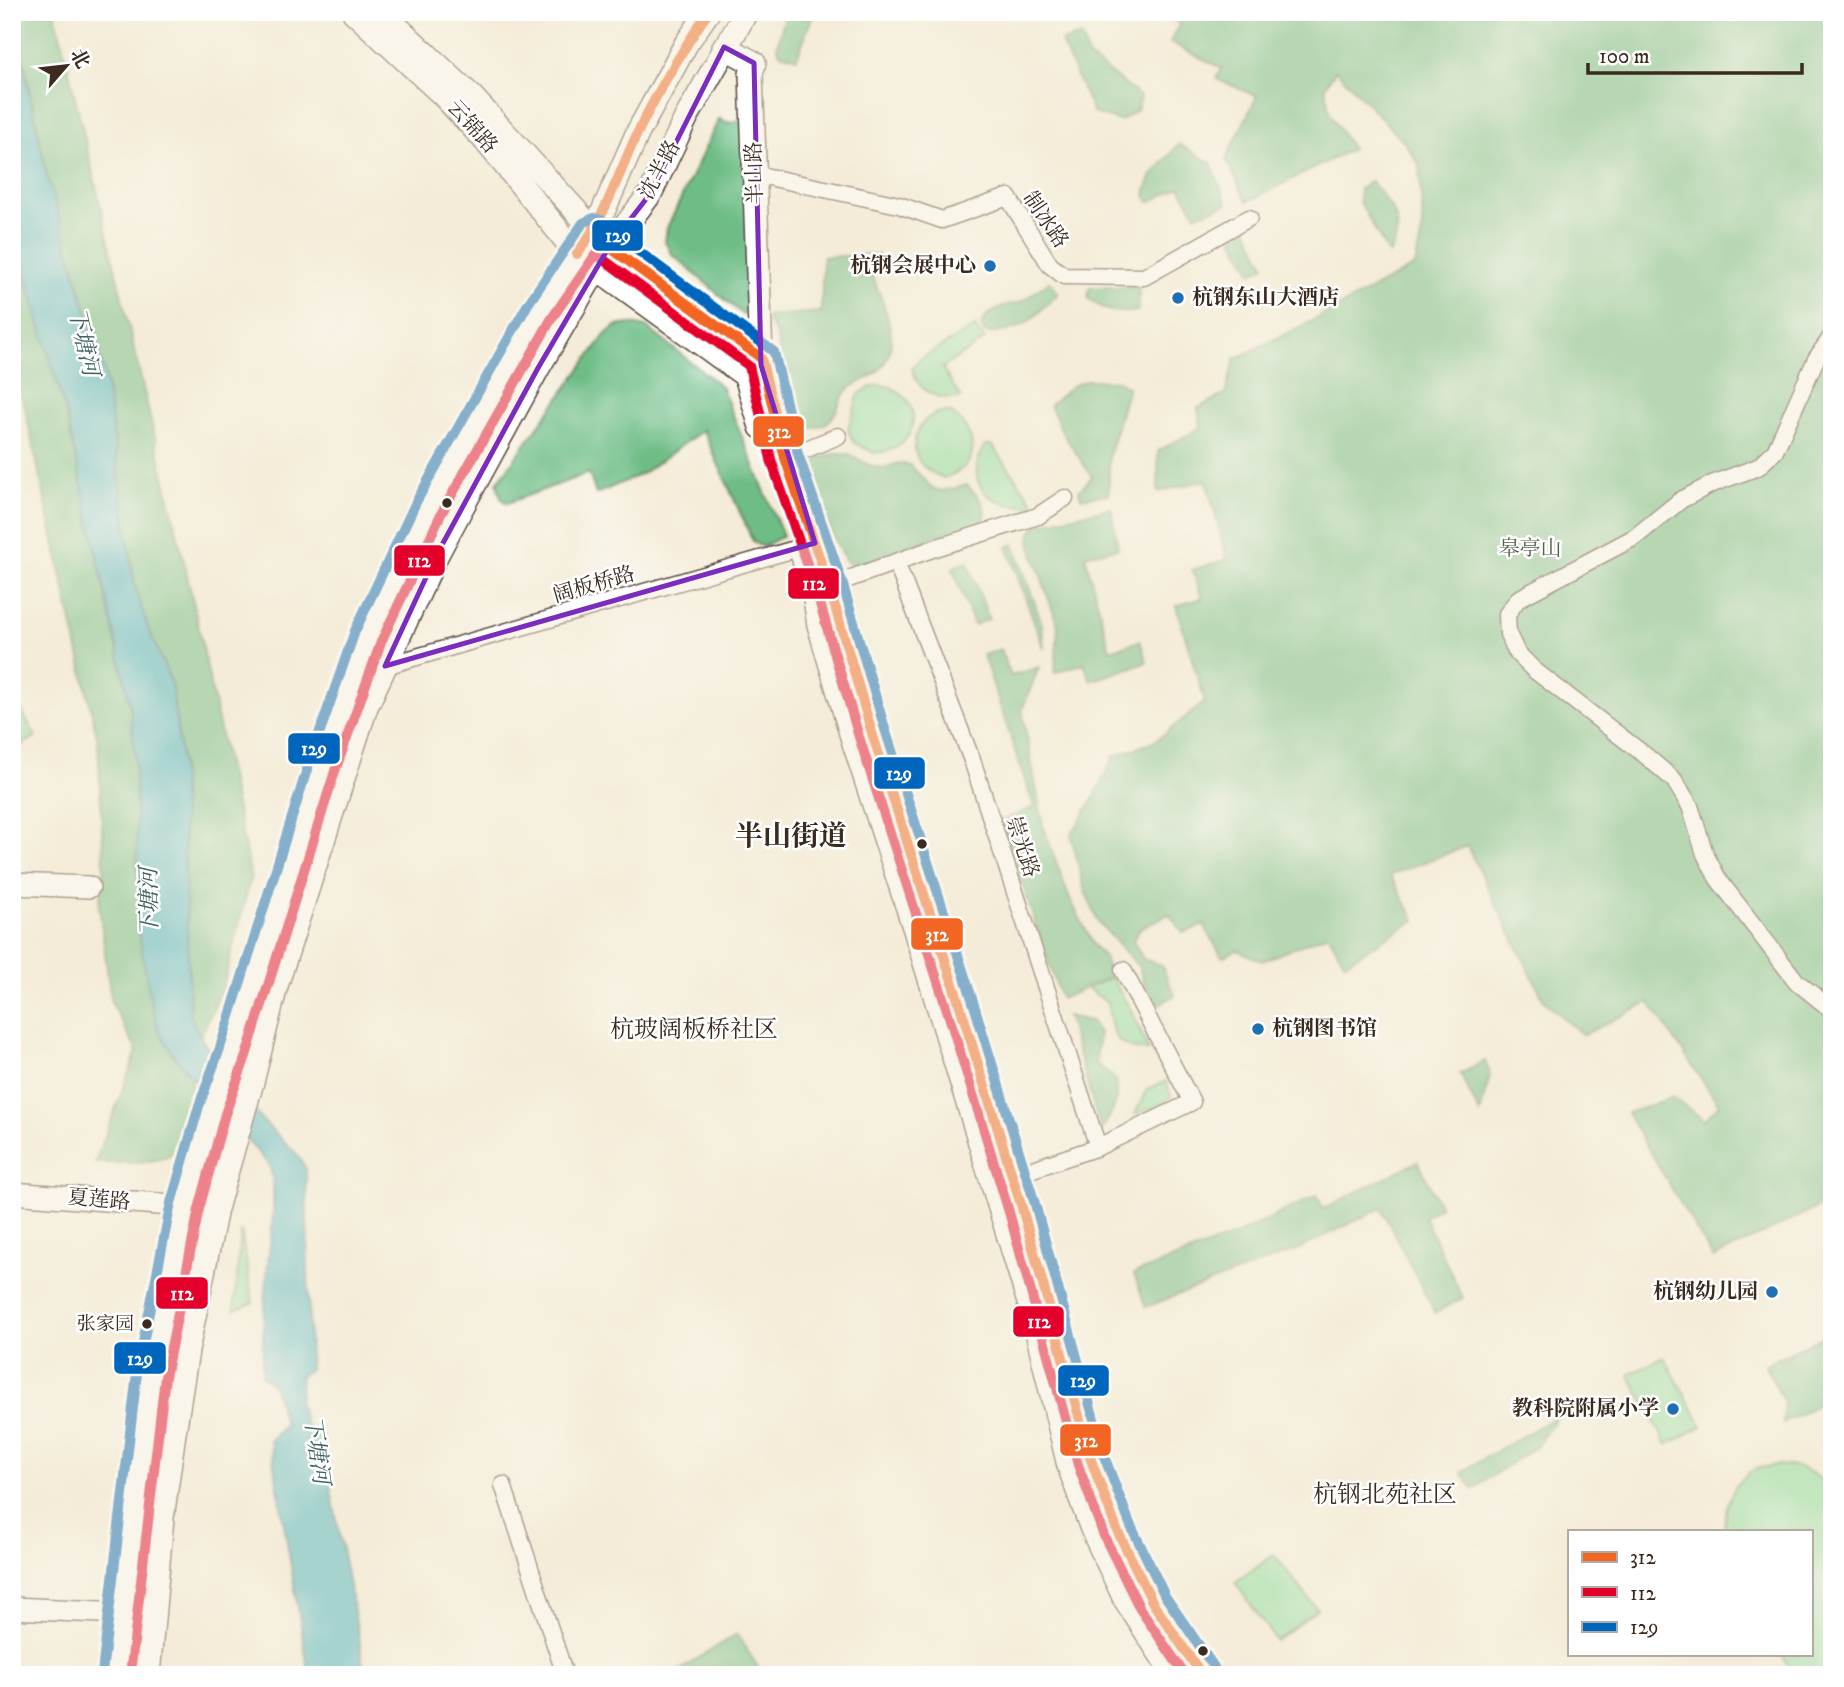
<svg xmlns="http://www.w3.org/2000/svg" width="1844" height="1687" viewBox="0 0 1844 1687" font-family="'IM FELL DW Pica','Noto Serif SC',serif">
<style>
.green{fill:#89dea0;stroke:#62845f;stroke-width:2}
.forest{fill:#6ebd86;stroke:#547452;stroke-width:2}
.water{fill:#48b4c4;stroke:#426f71;stroke-width:2}
.lines{fill:none;stroke-linecap:round;stroke-linejoin:round}
.minor-casing{stroke:#57473a;stroke-width:19}
.tertiary-casing{stroke:#57473a;stroke-width:24}
.secondary-casing{stroke:#57473a;stroke-width:26}
.minor{stroke:#fff;stroke-width:16}
.tertiary{stroke:#fff;stroke-width:21}
.secondary{stroke:#fff;stroke-width:23}
.bus-1-casing{stroke:#fff;stroke-width:16}
.bus-2-casing{stroke:#fff;stroke-width:16}
.bus-3-casing{stroke:#fff;stroke-width:16}
.bus-1{stroke:#f26522;stroke-width:10}
.bus-2{stroke:#e4002b;stroke-width:10}
.bus-3{stroke:#0065bd;stroke-width:10}
.marked{fill:none;stroke:#7b2cbf;stroke-width:5;stroke-linejoin:round}
.poi-dot{fill:#1f6fb2;stroke:#fff;stroke-width:2.5}
.bus-dot{fill:#3b2a1e;stroke:#fff;stroke-width:2.5}
.labels{text-anchor:middle;dominant-baseline:central;stroke-width:5;stroke-linejoin:round;paint-order:stroke}
.bus-label{font-size:19px;fill:#3b2a1e;stroke:#fff;text-anchor:end}
.street-label{font-size:21px;fill:#3b2a1e;stroke:#fff}
.poi-label{font-size:21px;font-weight:bold;fill:#3b2a1e;stroke:#fff;text-anchor:end}
.park-label{font-size:21px;fill:#526045;stroke:#fff}
.water-label{font-size:23px;font-style:italic;fill:#406160;stroke:#fff}
.quarter-label{font-size:24px;fill:#3b2a1e;stroke:#fff}
.district-label{font-size:28px;font-weight:bold;fill:#3b2a1e;stroke:#fff}
.line-badge{stroke:#fff;stroke-width:2.5}
.badge-label{font-size:19px;text-anchor:middle;font-weight:bold;fill:#fff}
</style>
<rect width="100%" height="100%" fill="#fff"/>
<filter id="ink" filterUnits="userSpaceOnUse"><feTurbulence type="fractalNoise" baseFrequency=".0143" numOctaves="2"/><feDisplacementMap in="SourceGraphic" scale="14" xChannelSelector="R" yChannelSelector="G"/><feConvolveMatrix kernelMatrix="1 2 1 2 8 2 1 2 1" color-interpolation-filters="sRGB"/></filter>
<filter id="wash" filterUnits="userSpaceOnUse"><feTurbulence type="fractalNoise" baseFrequency=".00686" numOctaves="4" result="noise"/><feDisplacementMap in="SourceGraphic" scale="28" xChannelSelector="R" yChannelSelector="G"/><feGaussianBlur stdDeviation="1.57" result="paint"/><feColorMatrix in="noise" values="0 0 0 0 0 0 0 0 0 0 0 0 0 0 0 0 0 1.4 0 .05"/><feComposite in="paint" operator="in"/></filter>
<g filter="url(#wash)">
<rect width="100%" height="100%" fill="#f4ecd8"/>
<!-- green -->
<g class="green">
<path d="M975 327 985 339 942 368 961 398C937 400 918 392 912 368L920 359Z"/>
<path d="M880 385C912 388 925 424 900 445 893 451 882 452 874 453L853 442 848 429 859 394 869 388Z"/>
<path d="M941 412 952 413C979 437 982 466 943 478 935 474 925 470 920 462 907 442 919 418 941 412Z"/>
<path d="M985 445H992L1035 505C993 510 961 487 985 445Z"/>
<path d="M12 693 36 737 12 750Z"/>
<path d="M1111 977 1132 1012 1149 1051C1113 1048 1112 1035 1108 1003L1087 988Z"/>
<path d="M1166 1081 1171 1096C1162 1107 1148 1110 1135 1114L1147 1089Z"/>
<path d="M241 1231 253 1303 234 1310Z"/>
<path d="M1664 1357 1702 1426 1667 1445 1629 1375Z"/>
<path d="M1778 1465C1801 1465 1821 1474 1832 1495V1675H1792L1781 1654H1811V1531H1724C1724 1511 1731 1483 1750 1472 1758 1467 1769 1466 1778 1465Z"/>
<path d="M1274 1555 1317 1609 1276 1641 1235 1582Z"/>
</g>
<!-- forest -->
<g class="forest">
<path d="M14 12H55L191 592 251 877 222 990 200 1037 190 1016 181 758 171 682 147 628 134 583 105 374 46 172Z"/>
<path d="M786 12H814L797 58 780 53 777 47Z"/>
<path d="M1155 12H1832V1219L1822 1205 1713 1258 1627 1113 1673 1097 1704 1120 1719 1105 1649 1002 1583 1035 1545 1002 1467 846 1390 875 1415 920 1345 963 1328 934 1262 961 1237 950 1222 957 1204 925 1183 933 1169 914 1140 928 1133 941 1143 959 1161 965 1175 995 1159 1005 1145 987 1139 967 1099 923 1084 889 1071 835 1096 794 1114 756 1154 742 1205 702 1176 606 1202 598 1192 570 1227 559 1206 480 1158 492V451L1201 427 1198 408 1225 394 1235 359 1320 317 1415 266 1423 226 1419 164 1404 142 1336 70 1325 87 1330 114 1352 149 1247 202 1226 159 1257 96 1216 79 1221 68 1170 42 1180 23Z"/>
<path d="M1081 36 1088 56 1141 97 1137 110 1120 121 1093 113 1061 42Z"/>
<path d="M719 119 730 123 739 120 747 125 751 309 743 315 672 254 665 242 667 228Z"/>
<path d="M1179 144 1211 163 1227 204 1196 215 1180 187 1149 202 1145 193 1152 175Z"/>
<path d="M1371 181C1392 211 1408 218 1389 255L1359 201 1360 189Z"/>
<path d="M12 227 66 413 130 705 135 755 176 1059 192 1075C190 1092 191 1127 185 1140 173 1168 121 1162 95 1163L137 1051 111 1002 99 905 104 869 98 741 25 408 12 369Z"/>
<path d="M1247 229 1265 266 1252 273 1232 237Z"/>
<path d="M878 254V271L872 274C882 303 905 344 879 370 871 379 856 382 848 390 837 401 838 418 823 425 779 445 785 357 776 335 773 327 768 325 767 316L821 312 823 257Z"/>
<path d="M1050 281 1058 293C1037 316 1019 335 985 333L981 325 987 315 1006 305 1020 303Z"/>
<path d="M1090 287H1139L1138 311C1118 314 1103 312 1088 298Z"/>
<path d="M631 324 646 327 721 386 783 536 762 547 753 541 703 430 642 474 596 494 589 473 507 503 501 498 497 483 606 334 616 326Z"/>
<path d="M1087 380 1118 381 1128 387 1109 455V494L1081 498 1079 491 1092 477 1062 432 1050 405 1072 386Z"/>
<path d="M834 454H849L869 465 883 468 899 463 910 465 932 488 942 491 967 485C976 495 989 505 984 520L862 563 849 564C835 548 816 496 814 475 814 469 816 464 818 458Z"/>
<path d="M1111 508 1118 548 1085 555 1110 650 1140 641 1147 662 1091 681 1084 663 1055 673 1058 626 1030 544 1031 533 1038 524Z"/>
<path d="M1014 544 1042 624 1044 649 1007 547Z"/>
<path d="M967 561 989 619 974 625 952 568Z"/>
<path d="M1000 649 1011 676 1039 667 1022 710 1043 826 1069 897 1094 946 1104 957 1111 977 1061 999 1001 821 1034 807 983 655Z"/>
<path d="M1067 1016 1091 1021 1099 1033 1096 1063 1116 1080C1119 1101 1113 1113 1101 1130Z"/>
<path d="M1485 1061 1490 1075 1480 1114 1460 1074Z"/>
<path d="M1418 1161 1440 1207 1424 1217 1463 1298 1435 1313 1381 1208 1299 1249 1146 1307 1134 1274 1238 1234 1317 1195 1323 1209Z"/>
<path d="M1823 1336 1832 1348V1397L1783 1423 1784 1402 1765 1365Z"/>
<path d="M1560 1414 1536 1446 1473 1489 1461 1472Z"/>
<path d="M737 1634 763 1675H672Z"/>
</g>
<!-- water -->
<path class="water" d="M12 12 46 172 105 374 134 583 148 628 171 682 181 758 190 1016C205 1050 237 1091 262 1120 277 1136 296 1149 306 1169L310 1369 301 1375 299 1403 306 1426 321 1436 360 1644 364 1675H309L270 1440 285 1425 273 1385 262 1376C262 1338 265 1300 268 1262 271 1237 278 1188 269 1165L176 1059 159 1031 151 1003 139 934 135 755 130 705 66 413 12 227Z"/>
</g>
<g filter="url(#ink)">
<g class="lines">
<!-- minor casing -->
<g class="minor-casing">
<g id="minor">
<path d="M755 174 899 205 942 220 1008 197 1050 265 1064 276 1144 277 1249 218"/>
<path d="M1832 336 1816 359 1775 451 1758 467 1712 484 1681 500 1635 537 1518 599 1507 614 1508 634 1517 653 1534 670 1646 756 1674 780 1690 806 1705 854 1718 879 1797 982 1832 1010"/>
<path d="M785 458 838 436"/>
<path d="M896 562 973 763 1098 1147"/>
<path d="M829 586 935 548 1038 516 1065 498"/>
<path d="M385 666 809 545"/>
<path d="M1012 1176 1098 1147 1192 1102 1123 970"/>
<path d="M503 1485 565 1675"/>
</g>
</g>
<!-- tertiary casing -->
<g class="tertiary-casing">
<g id="tertiary">
<path d="M12 884 89 887"/>
<path d="M12 1193 185 1206"/>
<path d="M12 1608 123 1613"/>
</g>
</g>
<!-- secondary casing -->
<g class="secondary-casing">
<g id="secondary">
<path d="M354 12 442 94 485 140 577 254 746 376 753 374"/>
<path d="M381 12 472 97 609 247 753 352"/>
<path d="M724 47 754 63 751 74 761 358 785 458 829 586 872 733 962 1012 1022 1208 1091 1460 1117 1530 1153 1603 1202 1675"/>
<path d="M742 343 746 376 761 427"/>
<path d="M801 549 815 599 819 625 853 740 915 930 1034 1319 1069 1466 1092 1529 1125 1599 1174 1675"/>
<path d="M116 1675 151 1375 185 1206 212 1110 233 1052 322 767 368 637 429 508 540 311 594 232 638 132 686 44 708 12"/>
<path d="M148 1675 162 1518 174 1433 187 1351 216 1209 252 1082 276 986 366 707 436 556 461 509 538 368 609 247 650 194 686 118 746 12"/>
</g>
</g>
<!-- minor -->
<use href="#minor" class="minor"/>
<!-- tertiary -->
<use href="#tertiary" class="tertiary"/>
<!-- secondary -->
<use href="#secondary" class="secondary"/>
<!-- bus-1 casing -->
<g class="bus-1-casing">
<g id="bus-1">
<path d="M609 247 761 358 785 458 829 586 872 733 962 1012 1022 1208 1091 1460 1117 1530 1153 1603 1202 1675"/>
<path d="M577 254C605 218 618 175 637 134 657 92 682 51 708 12"/>
</g>
</g>
<!-- bus-2 casing -->
<g class="bus-2-casing">
<path id="bus-2" d="M130 1675 165 1377 199 1209 225 1114 246 1056 335 771 381 642 441 514 552 318 596 254 749 366 772 463 816 590 859 737 949 1016 1009 1212 1078 1465 1104 1536 1140 1609 1185 1675"/>
</g>
<!-- bus-3 casing -->
<g class="bus-3-casing">
<path id="bus-3" d="M102 1673 137 1373 171 1203 199 1106 220 1048 309 763 355 631 416 502 528 304 583 223 594 218 603 221 618 236 774 352 798 454 842 582 885 729 975 1008 1035 1204 1104 1456 1130 1524 1165 1596 1214 1667"/>
</g>
<!-- bus-1 -->
<use href="#bus-1" class="bus-1"/>
<!-- bus-2 -->
<use href="#bus-2" class="bus-2"/>
<!-- bus-3 -->
<use href="#bus-3" class="bus-3"/>
</g>
</g>
<!-- marked area -->
<path d="M0 0H1844V1687H0ZM724 47 754 63 761 365 815 543 385 666 436 556 538 368 609 247 650 194Z" fill="#f4ecd8" fill-opacity=".55" fill-rule="evenodd"/>
<path class="marked" d="M724 47 754 63 761 365 815 543 385 666 436 556 538 368 609 247 650 194Z"/>
<!-- markers -->
<g class="poi-dot">
<circle cx="990" cy="266" r="7"/>
<circle cx="1178" cy="298" r="7"/>
<circle cx="1258" cy="1029" r="7"/>
<circle cx="1772" cy="1292" r="7"/>
<circle cx="1673" cy="1409" r="7"/>
</g>
<g class="bus-dot">
<circle cx="447" cy="503" r="6"/>
<circle cx="922" cy="844" r="6"/>
<circle cx="147" cy="1324" r="6"/>
<circle cx="1203" cy="1651" r="6"/>
</g>
<g class="labels">
<!-- bus labels -->
<g class="bus-label">
<text x="134" y="1324">张家园</text>
</g>
<!-- street labels -->
<g class="street-label">
<text transform="translate(472 127) rotate(48)">云锦路</text>
<text transform="translate(660 170) rotate(-62)">沈半路</text>
<text transform="translate(755 173) rotate(-92)">半山路</text>
<text transform="translate(1045 220) rotate(56)">制冰路</text>
<text transform="translate(594 585) rotate(-16)">阔板桥路</text>
<text transform="translate(1022 847) rotate(72)">崇光路</text>
<text transform="translate(99 1200) rotate(5)">夏莲路</text>
</g>
<!-- poi labels -->
<g class="poi-label">
<text x="976" y="266">杭钢会展中心</text>
<text x="1192" y="298" text-anchor="start">杭钢东山大酒店</text>
<text x="1272" y="1029" text-anchor="start">杭钢图书馆</text>
<text x="1758" y="1292">杭钢幼儿园</text>
<text x="1659" y="1409">教科院附属小学</text>
</g>
<!-- park labels -->
<g class="park-label">
<text x="1530" y="549">皋亭山</text>
</g>
<!-- water labels -->
<g class="water-label">
<text transform="translate(83 342) rotate(77)">下塘河</text>
<text transform="translate(150 902) rotate(-91)">下塘河</text>
<text transform="translate(316 1450) rotate(82)">下塘河</text>
</g>
<!-- quarter labels -->
<g class="quarter-label">
<text x="694" y="1030">杭玻阔板桥社区</text>
<text x="1385" y="1495">杭钢北苑社区</text>
</g>
<!-- district labels -->
<g class="district-label">
<text x="791" y="836">半山街道</text>
</g>
</g>
<g class="line-badge">
<rect x="591" y="219" width="53" height="33" rx="7" fill="#0065bd"/>
<rect x="752" y="415" width="53" height="33" rx="7" fill="#f26522"/>
<rect x="393" y="544" width="53" height="33" rx="7" fill="#e4002b"/>
<rect x="787" y="567" width="53" height="33" rx="7" fill="#e4002b"/>
<rect x="287" y="732" width="54" height="33" rx="7" fill="#0065bd"/>
<rect x="873" y="756" width="53" height="34" rx="7" fill="#0065bd"/>
<rect x="910" y="917" width="54" height="34" rx="7" fill="#f26522"/>
<rect x="155" y="1276" width="54" height="34" rx="7" fill="#e4002b"/>
<rect x="1012" y="1305" width="53" height="33" rx="7" fill="#e4002b"/>
<rect x="113" y="1341" width="54" height="34" rx="7" fill="#0065bd"/>
<rect x="1057" y="1364" width="53" height="33" rx="7" fill="#0065bd"/>
<rect x="1059" y="1423" width="53" height="34" rx="7" fill="#f26522"/>
</g>
<g class="badge-label">
<text x="618" y="242">129</text>
<text x="779" y="438">312</text>
<text x="419" y="567">112</text>
<text x="814" y="590">112</text>
<text x="314" y="755">129</text>
<text x="899" y="780">129</text>
<text x="937" y="941">312</text>
<text x="182" y="1300">112</text>
<text x="1039" y="1328">112</text>
<text x="140" y="1365">129</text>
<text x="1083" y="1387">129</text>
<text x="1086" y="1447">312</text>
</g>
<!-- margin -->
<rect width="1844" height="1687" fill="none" stroke="#fff" stroke-width="42"/>
<!-- legend -->
<rect x="1568" y="1530" width="245" height="126" fill="#ffffff" stroke="#b1aaa5" stroke-width="2"/>
<rect x="1582" y="1552" width="35" height="10" fill="#f26522" stroke="#b1aaa5" stroke-width="2"/>
<text x="1630" y="1564" font-size="21" fill="#3b2a1e">312</text>
<rect x="1582" y="1587" width="35" height="10" fill="#e4002b" stroke="#b1aaa5" stroke-width="2"/>
<text x="1630" y="1600" font-size="21" fill="#3b2a1e">112</text>
<rect x="1582" y="1622" width="35" height="10" fill="#0065bd" stroke="#b1aaa5" stroke-width="2"/>
<text x="1630" y="1634" font-size="21" fill="#3b2a1e">129</text>
<!-- north arrow -->
<g transform="translate(66 66) rotate(62)" stroke="#ffffff" stroke-width="5" paint-order="stroke">
<path d="M0-5L12 26L0 18L-12 26Z" fill="#3b2a1e"/>
<text y="-10" font-size="19" font-weight="bold" text-anchor="middle" fill="#3b2a1e">北</text>
</g>
<!-- scale -->
<path d="M1588 63v10h214v-10" fill="none" stroke="#3b2a1e" stroke-width="3.5"/>
<text x="1599" y="63" font-size="21" fill="#3b2a1e" stroke="#ffffff" stroke-width="5" paint-order="stroke">100 m</text>
</svg>
